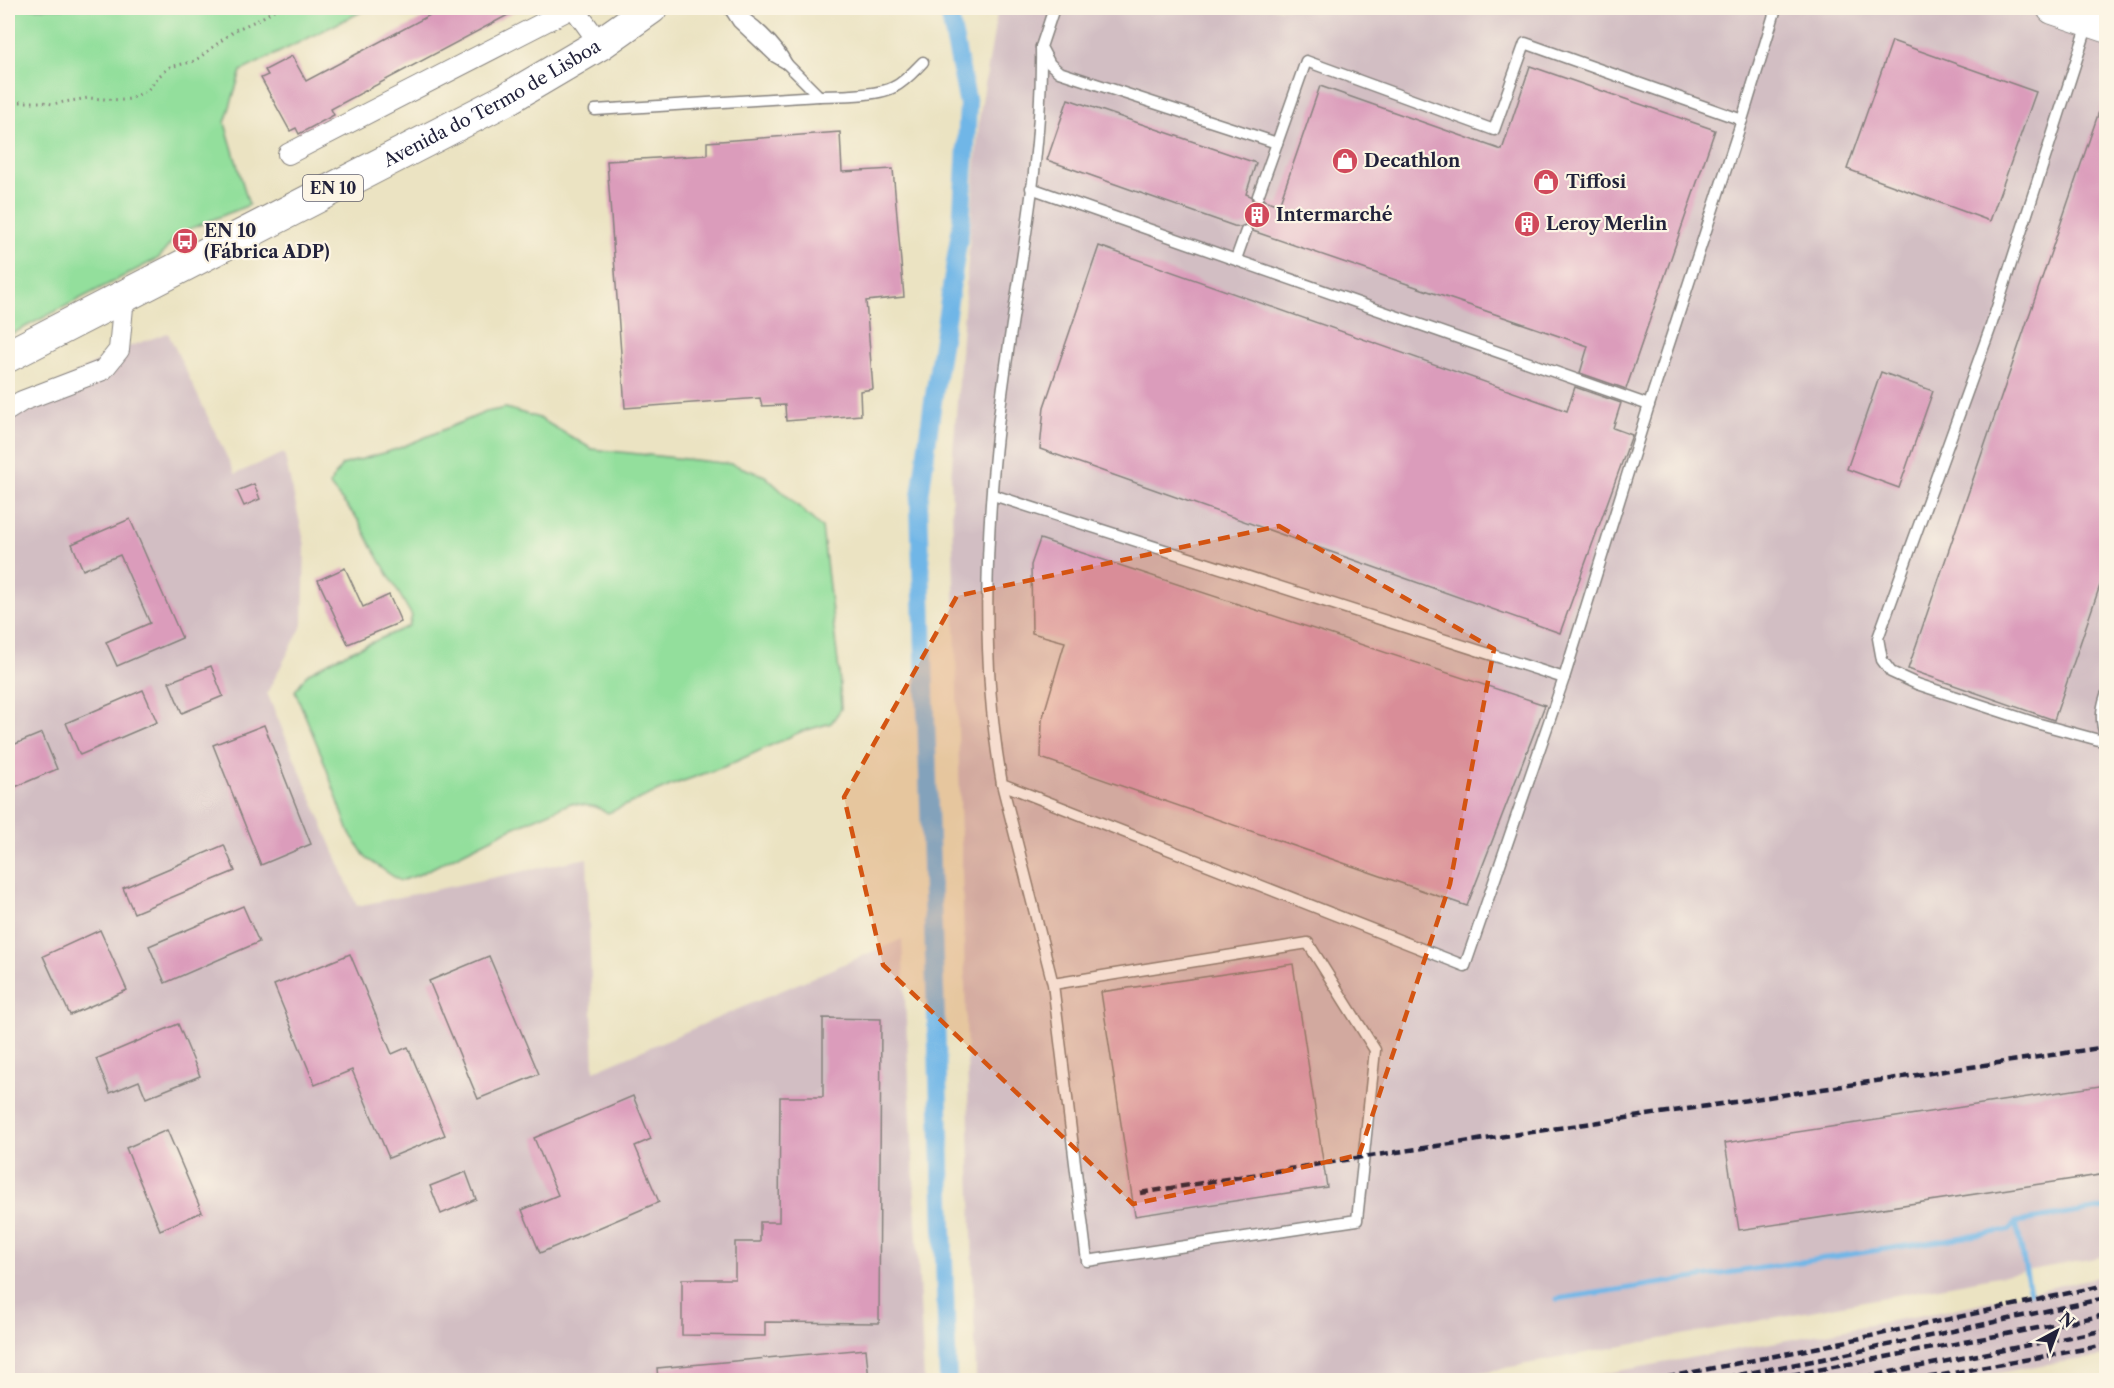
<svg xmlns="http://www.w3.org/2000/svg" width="2114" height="1388" viewBox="0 0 2114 1388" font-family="'Libre Caslon Text',serif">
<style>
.industrial{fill:#d2bec3}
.green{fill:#93df9c;stroke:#5a806c;stroke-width:1.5}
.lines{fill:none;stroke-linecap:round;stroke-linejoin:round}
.stream{stroke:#70b6e7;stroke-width:5}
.canal{stroke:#70b6e7;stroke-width:18}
.building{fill:#db9cbb}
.lane-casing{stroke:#86827e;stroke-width:13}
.street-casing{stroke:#86827e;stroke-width:22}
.primary-casing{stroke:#86827e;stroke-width:34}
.path{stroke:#86827e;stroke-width:3;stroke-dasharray:1.5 4.5;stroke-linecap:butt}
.lane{stroke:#fff;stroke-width:10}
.street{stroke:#fff;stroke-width:20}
.primary{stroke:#fff;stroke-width:32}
.rail{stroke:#22223b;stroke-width:4.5;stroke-dasharray:9 4.5;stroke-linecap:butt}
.marked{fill:#d45411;fill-opacity:0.2;stroke:#d45411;stroke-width:4.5;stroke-dasharray:12 8;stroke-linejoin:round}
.labels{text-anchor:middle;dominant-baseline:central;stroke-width:4.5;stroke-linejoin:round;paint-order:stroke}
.shield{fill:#fcf5e5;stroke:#63616e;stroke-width:1.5}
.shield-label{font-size:16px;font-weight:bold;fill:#22223b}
.street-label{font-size:18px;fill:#22223b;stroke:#fcf5e5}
.poi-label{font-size:18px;font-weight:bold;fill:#22223b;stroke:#fcf5e5;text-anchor:start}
</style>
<rect width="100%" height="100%" fill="#fcf5e5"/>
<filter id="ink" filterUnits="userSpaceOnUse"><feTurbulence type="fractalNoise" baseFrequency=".0167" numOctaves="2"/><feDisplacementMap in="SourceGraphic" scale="12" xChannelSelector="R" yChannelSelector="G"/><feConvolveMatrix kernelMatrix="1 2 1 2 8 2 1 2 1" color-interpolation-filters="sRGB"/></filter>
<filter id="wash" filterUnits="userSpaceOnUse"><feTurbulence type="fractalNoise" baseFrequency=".008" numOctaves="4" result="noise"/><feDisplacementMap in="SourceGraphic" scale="24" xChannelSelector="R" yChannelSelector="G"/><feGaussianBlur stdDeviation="1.35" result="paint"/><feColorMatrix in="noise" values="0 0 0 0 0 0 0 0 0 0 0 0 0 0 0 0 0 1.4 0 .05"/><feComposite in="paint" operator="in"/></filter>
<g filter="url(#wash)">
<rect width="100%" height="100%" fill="#ebe3c2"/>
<!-- industrial -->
<g class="industrial">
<path d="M998 8H2033L2106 33V1256L1441 1380H976L951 478 979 119Z"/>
<path d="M168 333 235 474 284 453 305 545 303 624 267 693 357 906 587 858 594 1071 902 939 924 1380H8V410L119 350Z"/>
<path d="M2106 1275V1356L2041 1365 1961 1380H1570L1950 1310Z"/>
</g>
<!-- green -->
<g class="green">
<path d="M8 8H369L241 71 225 123 249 205 179 233 159 258 8 336Z"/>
<path d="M506 408 539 418 592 449 732 464 765 476 822 528 839 671 841 709 831 723 800 732 726 766 672 785 608 813 596 807 571 803 508 830 418 875 400 881 366 858 349 832 322 756 295 691 307 674 334 659 409 626 412 616 369 541 359 521 329 485 342 465 397 449 486 412Z"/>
</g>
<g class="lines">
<!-- stream -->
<g class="stream">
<path d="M2016 1222 2030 1292"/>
<path d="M1557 1299 2010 1230 2016 1222 2106 1208"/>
</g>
<!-- canal -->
<path class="canal" d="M945 8 950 17 968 104 966 148 961 225 932 408 919 504 948 1380"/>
</g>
<g id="blocks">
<!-- building -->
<g class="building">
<path d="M443 8H521L331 109 334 115 299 134 296 128 290 131 261 78 268 75 265 70 292 56 306 81Z"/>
<path d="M1892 41 2036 92 1990 221 1847 169Z"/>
<path d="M1530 66 1715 130 1626 389 1580 373 1588 346 1253 231 1248 224 1240 227 1234 226 1047 160 1068 99 1256 163 1246 194 1251 196 1252 200 1256 203 1264 200 1279 205 1320 86 1502 150Z"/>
<path d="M2104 97 2106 98V568L2054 720 1908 669Z"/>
<path d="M840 132 842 172 893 169 904 297 866 301 873 389 860 391 861 415 786 421 785 405 762 406 760 398 625 408 607 161 707 155V142Z"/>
<path d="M1099 246 1567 411 1575 387 1621 403 1613 428 1632 435 1560 633 1040 449 1044 407Z"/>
<path d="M1881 372 1933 391 1899 488 1847 469Z"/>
<path d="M254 484 260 499 244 506 237 491Z"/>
<path d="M130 519 182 638 117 666 106 642 150 623 120 555 83 570 72 544Z"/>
<path d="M1040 539 1545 705 1467 906 1041 758 1042 720 1065 642 1032 633 1031 565Z"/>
<path d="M345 568 363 607 389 595 401 622 348 644 318 580Z"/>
<path d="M211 666 223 696 182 713 169 682Z"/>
<path d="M143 690 157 722 80 755 66 723Z"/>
<path d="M264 725 311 844 261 865 213 745Z"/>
<path d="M42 733 57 769 8 790V747Z"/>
<path d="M224 845 235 871 134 913 123 888Z"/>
<path d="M243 906 259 942 165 983 149 946Z"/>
<path d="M100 930 127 990 70 1015 43 956Z"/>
<path d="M350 954 392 1054 408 1047 445 1135 389 1158 352 1070 315 1085 274 985Z"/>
<path d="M489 956 539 1074 478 1099 429 981Z"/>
<path d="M1293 964 1327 1187 1135 1216 1101 992Z"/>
<path d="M823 1018 881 1019 879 1323 765 1322V1336L682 1335V1279H735V1242H760V1222H779L780 1097H823Z"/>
<path d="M178 1024 200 1076 146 1098 139 1081 110 1093 96 1059Z"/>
<path d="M2106 1085V1174L1739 1230 1725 1143Z"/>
<path d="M633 1096 651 1139 635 1146 659 1202 540 1253 522 1210 558 1195 534 1138Z"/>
<path d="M167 1130 202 1212 160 1230 126 1148Z"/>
<path d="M466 1172 476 1199 441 1214 430 1186Z"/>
<path d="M866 1349 869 1380H658L657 1368Z"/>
</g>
</g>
</g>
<g filter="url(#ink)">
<use href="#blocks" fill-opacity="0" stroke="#86827e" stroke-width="1.5"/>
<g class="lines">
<!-- lane casing -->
<g class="lane-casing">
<g id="lane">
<path d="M729 8 738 22 775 57 787 64 819 96"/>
<path d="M1054 8 1041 47 1050 64 1059 72 1277 143 1306 61 1494 130 1525 43 1742 120 1776 8"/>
<path d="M731 11C751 19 777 44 787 64"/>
<path d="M2088 24 1990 329 1878 638 1882 660 1891 672 1917 684 2036 723 2106 742"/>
<path d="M1041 47C1043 174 1012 300 998 426 985 544 981 666 1002 784L1465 966 1564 678 1649 405 1742 120"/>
<path d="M595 110 819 96C838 96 877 96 894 87 905 82 914 71 923 62"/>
<path d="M1031 188 1649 405"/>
<path d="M1258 196 1277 143"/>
<path d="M1236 259 1246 231"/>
<path d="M993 495 1564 678"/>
<path d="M2106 695C2101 710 2100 722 2106 737"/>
<path d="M1002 784 1053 984 1087 1261 1357 1220 1375 1050 1308 943 1053 984"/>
</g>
</g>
<!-- street casing -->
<g class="street-casing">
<g id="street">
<path d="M574 8 600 44"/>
<path d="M288 154 572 8"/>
<path d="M8 410 22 401 103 370 119 350 124 296"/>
</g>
</g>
<!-- primary casing -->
<g class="primary-casing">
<g id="primary">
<path d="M2053 8 2106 26"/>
<path id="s1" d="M8 356 505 100 600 44 651 8"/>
</g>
</g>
<!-- path -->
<g class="path">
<path d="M8 102H43L52 104 88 98 122 100 130 99 148 90 159 76 170 67 195 61 235 30 260 19 277 8"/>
<path d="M177 241 180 237 191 233"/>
</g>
<!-- lane -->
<use href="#lane" class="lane"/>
<!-- street -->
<use href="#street" class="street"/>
<!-- primary -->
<use href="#primary" class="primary"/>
<!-- rail -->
<g class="rail">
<path d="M1140 1193 1363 1157 2106 1047"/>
<path d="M1653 1380 1820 1347 2106 1285"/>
<path d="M1712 1380 1823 1359 2106 1298"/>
<path d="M1765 1380 2106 1315"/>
<path d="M1850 1380 2106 1330"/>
<path d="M1915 1380 2106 1345"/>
</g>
</g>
</g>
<!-- marked area -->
<path class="marked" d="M1279 526 1494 649 1450 884 1359 1155 1133 1204 883 965 844 797 957 596Z"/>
<!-- icons -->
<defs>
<g id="shop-disc" transform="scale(1.35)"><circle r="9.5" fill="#d1495b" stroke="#fcf5e5"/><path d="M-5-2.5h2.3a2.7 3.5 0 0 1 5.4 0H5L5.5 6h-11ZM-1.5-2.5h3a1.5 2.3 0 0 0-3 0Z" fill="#fff"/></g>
<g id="building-disc" transform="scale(1.35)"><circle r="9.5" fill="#d1495b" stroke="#fcf5e5"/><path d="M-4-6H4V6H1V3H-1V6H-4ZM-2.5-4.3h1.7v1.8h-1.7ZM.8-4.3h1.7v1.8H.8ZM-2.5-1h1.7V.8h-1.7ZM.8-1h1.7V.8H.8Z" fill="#fff"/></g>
<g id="bus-disc" transform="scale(1.35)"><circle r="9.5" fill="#d1495b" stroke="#fcf5e5"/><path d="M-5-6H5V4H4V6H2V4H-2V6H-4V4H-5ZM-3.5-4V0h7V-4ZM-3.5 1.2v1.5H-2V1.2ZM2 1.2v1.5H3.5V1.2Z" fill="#fff"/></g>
</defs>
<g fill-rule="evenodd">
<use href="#shop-disc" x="1345" y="161"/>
<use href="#shop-disc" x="1546" y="182"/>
<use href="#building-disc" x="1257" y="215"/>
<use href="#building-disc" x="1527" y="224"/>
<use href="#bus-disc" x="185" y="241"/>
</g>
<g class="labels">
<!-- shield labels -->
<rect class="shield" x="303" y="175" width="60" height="26" rx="4.5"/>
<g class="shield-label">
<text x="333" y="188">EN 10</text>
</g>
<!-- street labels -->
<g class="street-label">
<text stroke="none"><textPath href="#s1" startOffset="546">Avenida do Termo de Lisboa</textPath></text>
</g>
<!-- poi labels -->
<g class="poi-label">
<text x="1364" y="161">Decathlon</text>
<text x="1566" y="182">Tiffosi</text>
<text x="1276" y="215">Intermarché</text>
<text x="1546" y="224">Leroy Merlin</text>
<text x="204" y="231">EN 10<tspan x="204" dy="21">(Fábrica ADP)</tspan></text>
</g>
</g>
<!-- margin -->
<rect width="2114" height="1388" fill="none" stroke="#fcf5e5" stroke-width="30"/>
<!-- north arrow -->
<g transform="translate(2057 1331) rotate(41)" stroke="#fcf5e5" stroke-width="4.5" paint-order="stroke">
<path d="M0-4.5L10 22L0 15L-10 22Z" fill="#22223b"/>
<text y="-9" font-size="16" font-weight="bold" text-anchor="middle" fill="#22223b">N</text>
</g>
</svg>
